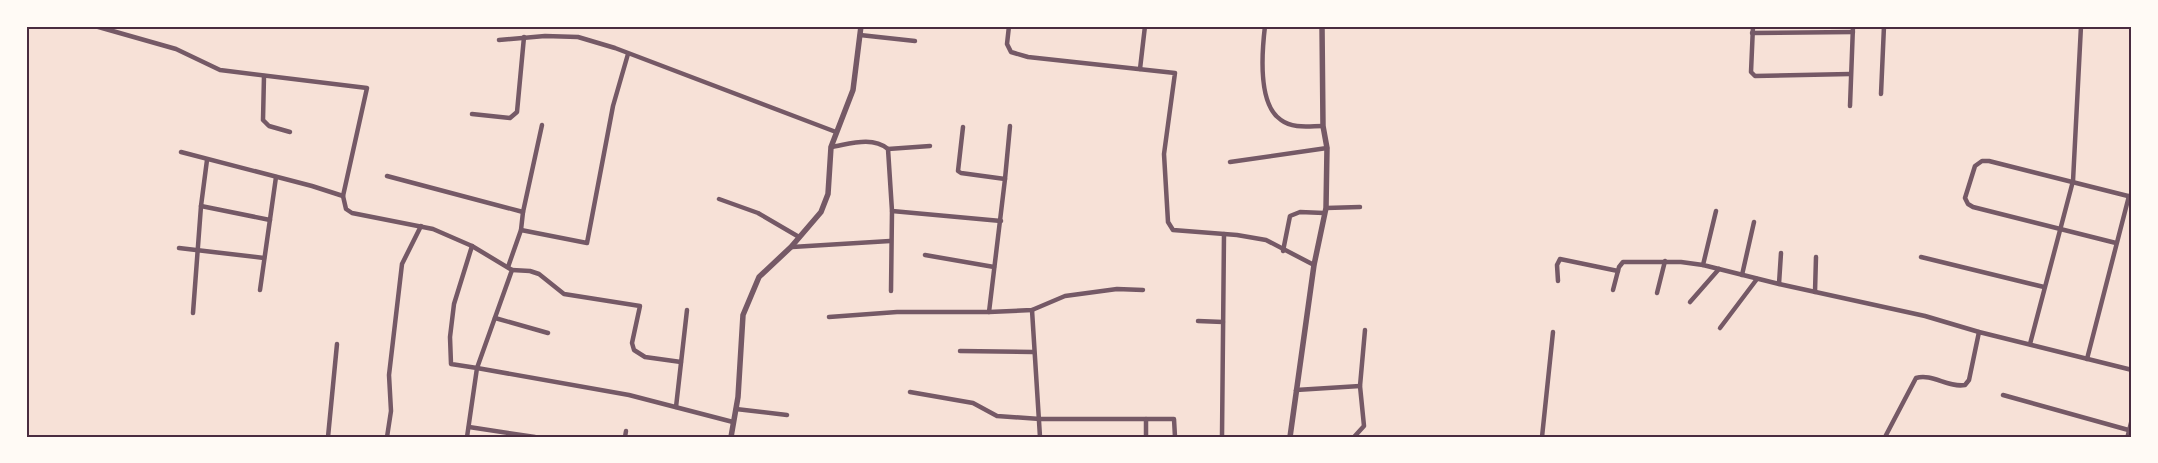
<svg xmlns="http://www.w3.org/2000/svg" width="2158" height="463" viewBox="0 0 2158 463" font-family="Poppins,sans-serif">
<style>
.lines{fill:none;stroke-linecap:round;stroke-linejoin:round}
.minor{stroke:#755966;stroke-width:4.5}
.tertiary{stroke:#755966;stroke-width:5.5}
.neatline{fill:none;stroke:#4a2c40;stroke-width:2}
</style>
<rect width="100%" height="100%" fill="#f7e1d7"/>
<g class="lines">
<!-- minor -->
<g class="minor">
<path d="M95 26 176 49 220 70 367 88 343 196 346 209 352 213 433 229 472 246 512 270 477 368 629 395 733 422"/>
<path d="M1009 26 1007 44 1011 52 1028 57 1175 73 1164 154 1168 222 1173 230 1237 235 1266 240 1314 265"/>
<path d="M1265 26C1262 51 1257 104 1281 120 1293 129 1309 126 1323 126"/>
<path d="M1753 26 1751 72 1755 76 1850 74"/>
<path d="M1752 33 1853 32"/>
<path d="M860 35 915 41"/>
<path d="M499 40 545 36 578 37 615 48 836 132"/>
<path d="M1140 69 1145 26"/>
<path d="M264 76 263 120 269 126 290 132"/>
<path d="M1881 94 1884 26"/>
<path d="M1850 106 1853 26"/>
<path d="M472 114 510 118 517 112 524 37"/>
<path d="M963 127 958 171 961 173 1005 179 989 312"/>
<path d="M831 147C850 144 872 136 888 149L892 211"/>
<path d="M888 149 930 146"/>
<path d="M181 152 312 186 343 196"/>
<path d="M1230 162 1327 148"/>
<path d="M387 176 523 212 521 230 508 267"/>
<path d="M1005 179 1010 126"/>
<path d="M719 199 758 213 799 237"/>
<path d="M201 206 270 220"/>
<path d="M1326 208 1360 207"/>
<path d="M1716 211 1703 265 1779 284 1925 316 1979 332 2132 370"/>
<path d="M523 212 542 125"/>
<path d="M521 230 587 243 613 106 628 54"/>
<path d="M2116 243 1973 207 1968 204 1965 198 1975 166 1982 161H1989L2132 197"/>
<path d="M792 247 890 241"/>
<path d="M179 248 264 258"/>
<path d="M1283 251 1290 216 1300 212 1324 213"/>
<path d="M925 255 994 267"/>
<path d="M1921 257 2044 287"/>
<path d="M512 270 530 271 539 274 564 294 640 306 632 343 634 350 645 357 681 362"/>
<path d="M1742 275 1754 222"/>
<path d="M1558 281 1557 265 1560 259 1618 271"/>
<path d="M1779 284 1781 253"/>
<path d="M260 290 276 177"/>
<path d="M1613 290 1619 267 1623 262H1681L1703 265"/>
<path d="M891 291 892 211 1001 221"/>
<path d="M1815 292 1816 257"/>
<path d="M1657 293 1665 261"/>
<path d="M1690 302 1719 269"/>
<path d="M1032 310 1040 437"/>
<path d="M193 313 201 206 207 160"/>
<path d="M829 317 897 312H989L1032 310 1065 296 1117 289 1143 290"/>
<path d="M495 318 548 333"/>
<path d="M1198 321 1223 322"/>
<path d="M1720 328 1757 279"/>
<path d="M2030 344 2073 181 2081 26"/>
<path d="M960 351 1033 352"/>
<path d="M2087 359 2129 196"/>
<path d="M1296 390 1360 386"/>
<path d="M910 392 973 403 997 416 1040 419H1174L1175 437"/>
<path d="M2003 395 2132 431"/>
<path d="M676 407 687 310"/>
<path d="M736 409 787 415"/>
<path d="M469 427 535 437"/>
<path d="M328 437 337 344"/>
<path d="M387 437 391 411 389 375 402 264 421 226"/>
<path d="M467 437 477 368 451 364 450 337 454 304 472 246"/>
<path d="M625 437 626 431"/>
<path d="M1146 437V419"/>
<path d="M1222 437 1224 234"/>
<path d="M1354 437 1364 426 1360 386 1365 330"/>
<path d="M1542 437 1553 332"/>
<path d="M1885 437 1916 378C1932 373 1948 388 1965 385L1969 380 1979 332"/>
</g>
<!-- tertiary -->
<g class="tertiary">
<path d="M731 437 738 397 743 315 759 277 791 247 821 212 828 194 831 147 853 90 861 26"/>
<path d="M1290 437 1314 265 1326 208 1327 148 1323 126 1322 26"/>
<path d="M2128 437 2132 421"/>
</g>
</g>
<!-- border -->
<rect width="2158" height="463" fill="none" stroke="#fffaf5" stroke-width="55"/>
<rect x="28" y="28" width="2102" height="408" class="neatline"/>
</svg>
